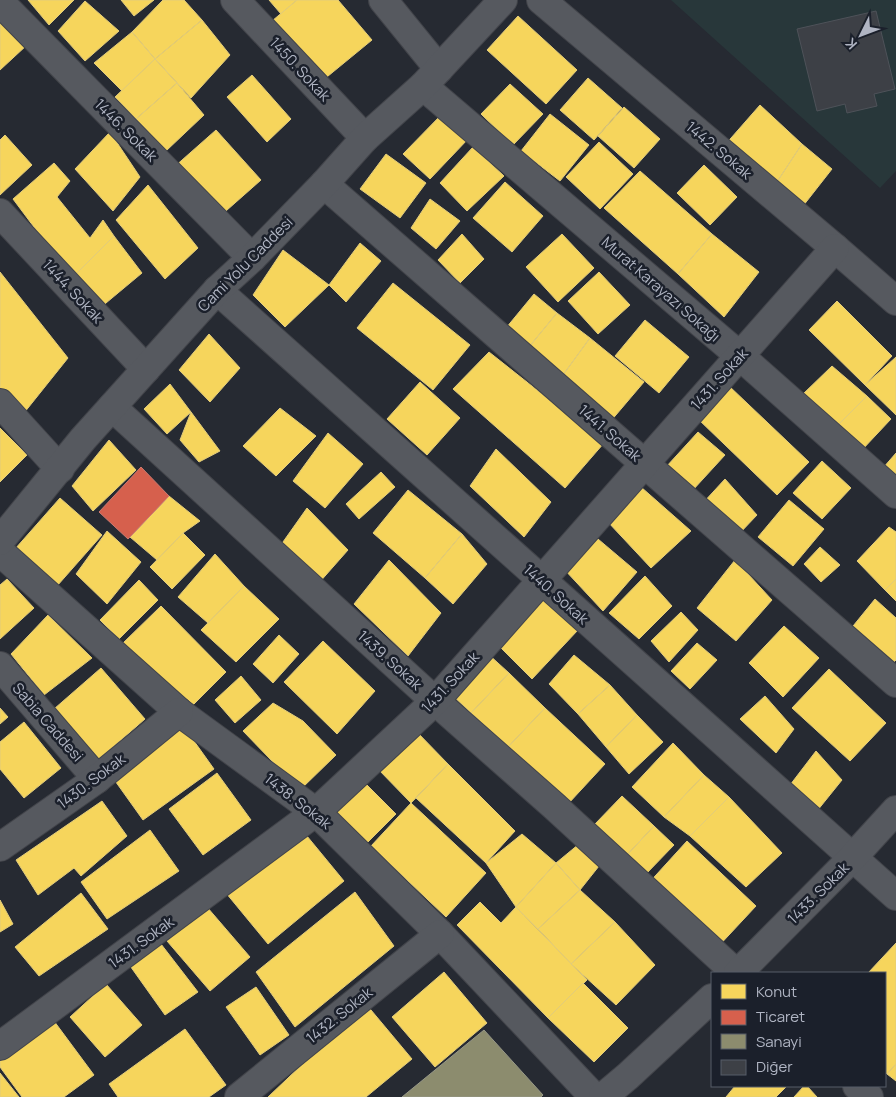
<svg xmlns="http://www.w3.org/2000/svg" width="896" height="1097" viewBox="0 0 896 1097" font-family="Manrope,sans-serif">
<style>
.green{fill:#28373a}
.homes{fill:#f6d55c;stroke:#e1cb7b}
.shops{fill:#d6604d;stroke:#cb7a70}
.industry{fill:#8c8c6e;stroke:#979888}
.building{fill:#3d4046;stroke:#4e5259}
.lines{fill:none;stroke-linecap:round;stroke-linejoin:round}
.minor-casing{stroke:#42444a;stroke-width:30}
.tertiary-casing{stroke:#42444a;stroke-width:30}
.minor{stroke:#56595f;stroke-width:28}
.tertiary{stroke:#56595f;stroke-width:28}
.labels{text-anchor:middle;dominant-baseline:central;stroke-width:5;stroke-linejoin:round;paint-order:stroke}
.street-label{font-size:15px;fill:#b0b5c3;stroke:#1b202b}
</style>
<rect width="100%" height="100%" fill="#262a32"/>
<!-- green -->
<path class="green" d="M671 0H896V171L880 188Z"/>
<!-- homes -->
<g class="homes">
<path d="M28 0H74L49 25Z"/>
<path d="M121 0H154L134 16Z"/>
<path d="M163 0H184L202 20 155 59 132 32Z"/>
<path d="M269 0H297L281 14Z"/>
<path d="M297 0H338L372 40 322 81 272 21Z"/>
<path d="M85 1 119 31 85 61 58 31Z"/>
<path d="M518 16 577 70 546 104 487 50Z"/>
<path d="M0 19 27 45 0 70Z"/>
<path d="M202 20 230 55 191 98 155 59Z"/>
<path d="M132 32 155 59 122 91 94 63Z"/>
<path d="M155 59 177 83 136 119 115 97Z"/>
<path d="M252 75 291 119 267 142 227 97Z"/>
<path d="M588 78 622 108 594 140 560 110Z"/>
<path d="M177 83 204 115 166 151 136 119Z"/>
<path d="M510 84 543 114 513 145 481 114Z"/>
<path d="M760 105 802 144 775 185 724 146Z"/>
<path d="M624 107 660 139 634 168 598 136Z"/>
<path d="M443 113 469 138 430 179 403 154Z"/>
<path d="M550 114 589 145 560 181 521 151Z"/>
<path d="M216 130 261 180 218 218 173 168Z"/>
<path d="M110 132 140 177 113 211 75 169Z"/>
<path d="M5 135 32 165 0 195V140Z"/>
<path d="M599 142 633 174 600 209 566 177Z"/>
<path d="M802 144 832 169 803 206 775 185Z"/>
<path d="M473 147 504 176 467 211 440 183Z"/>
<path d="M386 154 426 183 400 218 360 189Z"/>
<path d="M54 163 70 181 57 197 90 238 103 220 114 236 72 278 13 199Z"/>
<path d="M704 165 737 197 710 225 677 193Z"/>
<path d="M640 171 712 234 678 274 604 208Z"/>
<path d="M505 182 543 216 512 252 473 218Z"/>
<path d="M148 185 198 248 165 279 116 220Z"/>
<path d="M430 199 460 221 436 249 411 228Z"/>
<path d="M462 234 484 259 460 283 438 260Z"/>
<path d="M562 234 594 268 558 302 526 267Z"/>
<path d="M712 234 759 272 724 317 678 274Z"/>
<path d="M114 236 142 273 100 308 72 278Z"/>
<path d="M360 243 381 261 346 302 329 285Z"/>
<path d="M283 250 329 285 285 327 253 295Z"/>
<path d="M0 272 68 358 20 418 0 396Z"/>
<path d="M599 272 630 305 598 334 568 301Z"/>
<path d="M393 283 470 345 433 390 357 328Z"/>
<path d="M534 294 557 313 529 347 506 328Z"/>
<path d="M837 301 892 356 865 385 809 330Z"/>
<path d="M557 313 590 338 563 375 529 347Z"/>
<path d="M645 320 689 357 659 393 615 356Z"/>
<path d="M209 334 240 368 210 402 179 370Z"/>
<path d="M590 338 644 382 610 422 563 375Z"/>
<path d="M489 352 604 443 565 488 453 389Z"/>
<path d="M896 357V415L865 385Z"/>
<path d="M832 366 867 396 835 428 802 395Z"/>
<path d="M420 382 460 418 427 455 387 419Z"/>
<path d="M170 384 191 412 167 434 144 409Z"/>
<path d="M728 385 809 462 777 495 697 418Z"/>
<path d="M867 396 891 419 861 451 835 428Z"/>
<path d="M280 408 316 436 276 476 243 446Z"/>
<path d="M191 412 220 451 199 462 180 440Z"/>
<path d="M0 428 27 455 0 482Z"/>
<path d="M698 432 725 455 692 491 666 467Z"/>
<path d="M328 433 363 464 325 508 293 481Z"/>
<path d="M109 440 136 470 93 511 72 486Z"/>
<path d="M496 449 551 502 524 537 470 486Z"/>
<path d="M896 453V481L883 468Z"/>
<path d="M822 461 851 488 822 519 793 493Z"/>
<path d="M381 472 395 487 359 519 346 504Z"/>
<path d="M725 479 757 515 738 535 702 504Z"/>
<path d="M641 487 691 531 651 568 607 521Z"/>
<path d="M408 490 462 534 425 578 373 533Z"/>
<path d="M169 496 200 521 183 533 157 560 130 537Z"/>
<path d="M60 498 102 535 57 586 15 549Z"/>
<path d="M789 500 824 529 793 566 758 537Z"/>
<path d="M307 508 348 550 318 584 278 549Z"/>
<path d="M889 527 896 532V579L885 590 857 561Z"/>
<path d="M107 531 141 562 107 604 76 574Z"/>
<path d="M183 533 205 555 172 589 150 567Z"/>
<path d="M462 534 487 564 453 604 425 578Z"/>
<path d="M598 539 637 572 603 611 563 568Z"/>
<path d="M820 547 840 565 821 582 804 564Z"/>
<path d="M215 554 244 586 208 623 178 597Z"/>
<path d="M389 560 441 613 408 656 354 604Z"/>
<path d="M735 560 772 600 736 641 697 608Z"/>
<path d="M645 576 672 606 639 639 609 613Z"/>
<path d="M7 579 34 608 0 639V585Z"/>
<path d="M896 579V601L885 590Z"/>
<path d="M139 580 158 600 119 639 100 620Z"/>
<path d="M244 586 279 619 236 662 201 630Z"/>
<path d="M538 594 578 630 532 679 498 645Z"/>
<path d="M875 599 896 618V660L890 666 849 631Z"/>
<path d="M161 606 226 672 188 710 122 644Z"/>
<path d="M681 612 698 630 669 662 651 641Z"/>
<path d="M48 615 92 658 44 695 11 654Z"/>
<path d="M784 626 819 658 783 697 749 663Z"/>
<path d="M279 635 299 654 273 683 253 664Z"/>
<path d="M323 641 375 691 337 734 284 682Z"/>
<path d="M697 643 717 660 690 689 671 671Z"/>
<path d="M487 653 509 673 471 713 450 693Z"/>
<path d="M574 655 610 685 578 714 549 684Z"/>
<path d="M101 668 145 719 98 760 54 709Z"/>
<path d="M829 669 886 723 850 761 792 708Z"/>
<path d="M509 673 545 708 508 747 471 713Z"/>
<path d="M241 676 261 700 235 723 215 700Z"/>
<path d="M610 685 637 715 606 747 578 714Z"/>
<path d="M765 696 794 729 776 753 740 719Z"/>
<path d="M273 703 303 721 336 755 300 790 243 731Z"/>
<path d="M0 708 8 717 0 724Z"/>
<path d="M545 708 605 764 568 804 508 747Z"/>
<path d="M637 715 663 742 629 774 606 747Z"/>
<path d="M24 722 61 768 24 798 0 769V742Z"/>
<path d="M184 727 214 769 143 820 113 778Z"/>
<path d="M415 730 448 764 411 803 377 768Z"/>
<path d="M673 743 704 775 664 817 632 787Z"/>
<path d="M816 751 842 780 817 811 787 789Z"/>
<path d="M448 764 515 831 486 863 416 798Z"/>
<path d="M217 773 251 820 203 855 169 809Z"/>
<path d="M704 775 729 797 690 836 664 817Z"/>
<path d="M360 778 396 814 367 843 332 808Z"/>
<path d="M622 796 654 826 627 855 595 824Z"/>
<path d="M729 797 782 853 746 887 690 836Z"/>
<path d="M102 801 127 836 81 876 74 868 38 895 16 860Z"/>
<path d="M411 803 486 873 446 917 371 846Z"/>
<path d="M654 826 674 845 646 874 627 855Z"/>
<path d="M150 830 179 871 107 919 81 882Z"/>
<path d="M302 830 344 881 268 944 226 893Z"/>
<path d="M522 834 556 863 516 907 486 863Z"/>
<path d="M687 841 756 906 715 950 646 886Z"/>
<path d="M579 844 603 861 580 890 556 863Z"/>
<path d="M556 863 580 890 538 929 516 907Z"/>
<path d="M580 890 615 922 571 964 538 929Z"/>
<path d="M355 892 394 946 295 1027 256 972Z"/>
<path d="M81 893 108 929 39 976 15 947Z"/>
<path d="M0 900 13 924 0 932Z"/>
<path d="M480 902 501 923 516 907 587 980 548 1018 457 925Z"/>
<path d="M207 907 250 957 210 991 167 941Z"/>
<path d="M615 922 655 965 616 1005 571 964Z"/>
<path d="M896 943V1064L887 1074 885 1072V973H868Z"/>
<path d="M161 944 198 992 165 1015 128 963Z"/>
<path d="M444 972 487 1023 435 1067 392 1017Z"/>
<path d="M583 983 628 1028 594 1062 548 1018Z"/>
<path d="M106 984 142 1025 105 1057 70 1017Z"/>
<path d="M256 987 289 1035 260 1055 226 1007Z"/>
<path d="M366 1004 412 1059 366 1097H268Z"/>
<path d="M54 1021 94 1075 64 1097H22L0 1067V1061Z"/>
<path d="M185 1029 226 1085 209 1097H118L109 1084Z"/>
<path d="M896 1064V1081L887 1074Z"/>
<path d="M0 1073 19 1097H0Z"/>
<path d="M735 1086H787L776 1097H726Z"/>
<path d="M804 1086H807L817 1097H794Z"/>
</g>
<!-- shops -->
<path class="shops" d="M141 467 169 496 128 539 99 512Z"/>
<!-- industry -->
<path class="industry" d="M484 1030 543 1095 541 1097H402Z"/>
<!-- building -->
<path class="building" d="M876 11 895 89 874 94 877 106 847 113 845 104 817 111 797 29Z"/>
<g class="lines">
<!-- minor casing -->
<g class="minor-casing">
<g id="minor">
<path d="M235 0 365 138"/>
<path d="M383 0 439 69"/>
<path d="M541 0 835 248 896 301"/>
<path d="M0 2 252 258"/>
<path d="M423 86 740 356 896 494"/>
<path d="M324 184 896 683"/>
<path d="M0 213 146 369"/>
<path d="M217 290 896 896"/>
<path d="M0 403 60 469"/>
<path d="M112 407 435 701 554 806 736 973"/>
<path d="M0 552 179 712 316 812 440 934 594 1097"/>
<path d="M0 666 97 779"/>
<path d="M0 847 97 779 179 712"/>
<path d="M738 973 853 857 896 810"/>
<path d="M0 1046 316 812 435 701 835 248"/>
<path d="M857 1086 869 1097"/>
<path d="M239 1097 440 934"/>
<path d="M603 1097 628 1076 712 998"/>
</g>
</g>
<!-- tertiary casing -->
<g class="tertiary-casing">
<path id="tertiary" d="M0 541 83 439 217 290 252 258 324 184 365 138 423 86 503 0"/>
</g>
<!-- minor -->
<use href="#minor" class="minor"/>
<!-- tertiary -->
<use href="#tertiary" class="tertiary"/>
</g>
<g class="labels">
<!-- street labels -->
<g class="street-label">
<text transform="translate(300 69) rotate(47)">1450. Sokak</text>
<text transform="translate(126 130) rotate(45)">1446. Sokak</text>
<text transform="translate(719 150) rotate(40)">1442. Sokak</text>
<text transform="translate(245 264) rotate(-45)">Cami Yolu Caddesi</text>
<text transform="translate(661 289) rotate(41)">Murat Karayazı Sokağı</text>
<text transform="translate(73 291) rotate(47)">1444. Sokak</text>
<text transform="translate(719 379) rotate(-48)">1431. Sokak</text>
<text transform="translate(610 433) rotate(41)">1441. Sokak</text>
<text transform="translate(556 594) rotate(42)">1440. Sokak</text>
<text transform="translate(390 660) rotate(42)">1439. Sokak</text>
<text transform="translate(450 682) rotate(-47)">1431. Sokak</text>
<text transform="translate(48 722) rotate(49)">Sabia Caddesi</text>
<text transform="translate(91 781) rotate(-37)">1430. Sokak</text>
<text transform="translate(298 801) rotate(38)">1438. Sokak</text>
<text transform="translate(818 893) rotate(-45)">1433. Sokak</text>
<text transform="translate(141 942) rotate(-36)">1431. Sokak</text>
<text transform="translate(339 1015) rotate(-39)">1432. Sokak</text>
</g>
</g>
<!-- legend -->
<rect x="711" y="972" width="175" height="115" fill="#1b202b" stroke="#575c68"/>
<rect x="721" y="984" width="25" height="15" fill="#f6d55c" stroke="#575c68"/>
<text x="756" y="997" font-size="15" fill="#b0b5c3">Konut</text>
<rect x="721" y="1010" width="25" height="15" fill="#d6604d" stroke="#575c68"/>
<text x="756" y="1022" font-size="15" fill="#b0b5c3">Ticaret</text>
<rect x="721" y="1034" width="25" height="15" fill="#8c8c6e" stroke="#575c68"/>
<text x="756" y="1047" font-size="15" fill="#b0b5c3">Sanayi</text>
<rect x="721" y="1060" width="25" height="15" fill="#3d4046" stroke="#575c68"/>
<text x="756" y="1072" font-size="15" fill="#b0b5c3">Diğer</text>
<!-- north arrow -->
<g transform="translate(861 35) rotate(228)" stroke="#1b202b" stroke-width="4" paint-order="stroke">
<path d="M0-4L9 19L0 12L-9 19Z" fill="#b0b5c3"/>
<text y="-8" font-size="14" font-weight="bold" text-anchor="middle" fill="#b0b5c3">K</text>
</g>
</svg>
